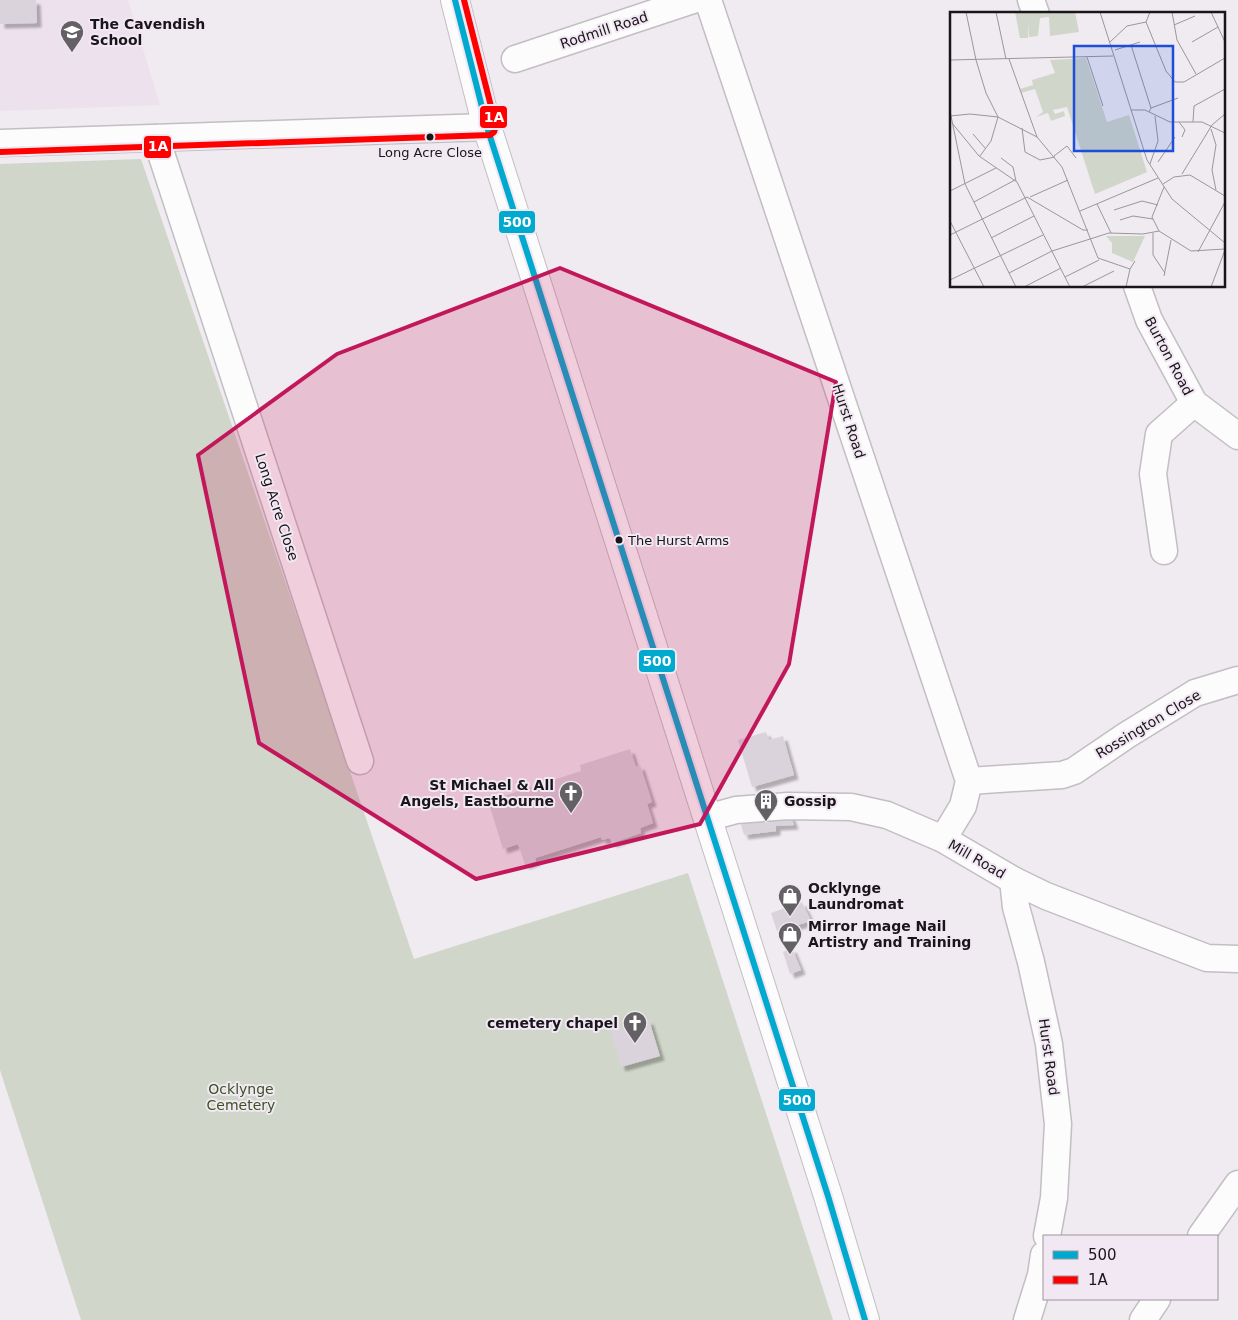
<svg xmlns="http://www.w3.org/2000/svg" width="1238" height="1320" viewBox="0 0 1238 1320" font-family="'DejaVu Sans',sans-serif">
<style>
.built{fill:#ece1ed}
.green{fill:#d0d6c9}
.building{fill:#dad3db;filter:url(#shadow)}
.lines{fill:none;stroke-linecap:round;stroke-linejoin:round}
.minor-casing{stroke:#c2bec2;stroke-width:29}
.primary-casing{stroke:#c2bec2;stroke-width:30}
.minor{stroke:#fdfcfd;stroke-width:26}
.primary{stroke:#fdfcfd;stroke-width:28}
.bus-1-casing{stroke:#f2e8f3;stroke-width:10}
.bus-2-casing{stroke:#f2e8f3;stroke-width:10}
.bus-1{stroke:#00a9ce;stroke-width:6}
.bus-2{stroke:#f00;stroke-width:6}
.marked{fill:#c2185b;fill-opacity:0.2;stroke:#c2185b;stroke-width:4;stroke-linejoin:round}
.bus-dot{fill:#19161a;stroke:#f2e8f3;stroke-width:2}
.labels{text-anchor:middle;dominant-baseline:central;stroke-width:4;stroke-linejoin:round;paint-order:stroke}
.bus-label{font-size:13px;fill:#19161a;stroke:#f2e8f3}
.poi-label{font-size:14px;font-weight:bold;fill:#19161a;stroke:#f2e8f3;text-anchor:start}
.street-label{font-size:14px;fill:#19161a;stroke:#f2e8f3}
.park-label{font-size:14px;fill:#39531f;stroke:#f2e8f3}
.inset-road{fill:none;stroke:#9a969a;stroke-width:1}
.view{fill:#1d4ed8;fill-opacity:0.15;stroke:#1d4ed8;stroke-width:2.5}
.inset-edge{fill:none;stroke:#19161a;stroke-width:2.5}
.line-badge{stroke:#f2e8f3;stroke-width:2}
.badge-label{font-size:14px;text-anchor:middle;font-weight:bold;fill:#fff}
</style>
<defs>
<filter id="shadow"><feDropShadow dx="4.5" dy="4.5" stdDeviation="1" flood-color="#0004"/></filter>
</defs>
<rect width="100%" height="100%" fill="#f0ebf0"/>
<!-- built -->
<path class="built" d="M0 0H128L160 105 0 111Z"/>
<!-- green -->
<path class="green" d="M141 159 414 959 688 873 833 1320H81L0 1070V164Z"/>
<!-- building -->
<g class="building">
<path d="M0 0H36L37 23 0 24Z"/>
<path d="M766 732 769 740 783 736 794 775 752 787 738 740Z"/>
<path d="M630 749 636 767 640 765 652 802 647 804 653 823 640 828 641 833 612 843 610 838 602 840 601 837 535 858 536 861 525 865 518 844 503 849 488 801 581 771 580 765Z"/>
<path d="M789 812 794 825 776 826V831L744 835 739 818Z"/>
<path d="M802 902 811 921 777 931 771 913Z"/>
<path d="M792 948 801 970 790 974 783 952Z"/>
<path d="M649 1020 660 1056 621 1067 610 1031Z"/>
</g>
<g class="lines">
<!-- minor casing -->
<g class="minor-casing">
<g id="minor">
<path d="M708 0 969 781 963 806 943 839"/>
<path d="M1031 0 1036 14"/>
<path d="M515 59 693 0"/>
<path d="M156 138 360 761"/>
<path d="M0 143 487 127"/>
<path d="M1137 286 1149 320 1194 403 1238 436"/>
<path d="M1164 551 1153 474 1159 434 1194 403"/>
<path d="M969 781 1062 775 1074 771 1127 735 1195 693 1238 680"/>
<path d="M707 818 736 810 788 806 851 807 887 815 943 839 1013 880 1046 896 1207 958 1238 959"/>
<path d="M1013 880 1016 907 1031 962 1049 1044 1058 1124 1054 1198 1047 1236"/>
<path d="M1201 1236 1238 1184"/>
<path d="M1027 1320 1041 1275 1044 1255"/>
<path d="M1143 1320 1157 1299"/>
</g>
</g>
<!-- primary casing -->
<g class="primary-casing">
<path id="primary" d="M455 0 487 127 828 1196 865 1320"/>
</g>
<!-- minor -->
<use href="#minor" class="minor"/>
<!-- primary -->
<use href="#primary" class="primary"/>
<!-- bus-1 casing -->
<g class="bus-1-casing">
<path id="bus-1" d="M455 0 487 127 828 1196 865 1320"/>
</g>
<!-- bus-2 casing -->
<g class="bus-2-casing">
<path id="bus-2" d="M0 152 490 135 494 132 496 126 464 0"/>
</g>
<!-- bus-1 -->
<use href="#bus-1" class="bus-1"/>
<!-- bus-2 -->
<use href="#bus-2" class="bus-2"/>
</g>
<!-- marked area -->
<path class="marked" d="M560 268 836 382 789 664 700 824 476 879 259 743 198 455 337 354Z"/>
<!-- icons -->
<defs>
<g id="school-pin" transform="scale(1.25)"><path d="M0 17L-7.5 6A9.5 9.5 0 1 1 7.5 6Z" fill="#646165" stroke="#f2e8f3"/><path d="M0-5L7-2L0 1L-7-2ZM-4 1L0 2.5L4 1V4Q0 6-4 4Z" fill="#fff"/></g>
<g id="church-pin" transform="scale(1.25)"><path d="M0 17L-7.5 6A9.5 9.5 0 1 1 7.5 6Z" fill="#646165" stroke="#f2e8f3"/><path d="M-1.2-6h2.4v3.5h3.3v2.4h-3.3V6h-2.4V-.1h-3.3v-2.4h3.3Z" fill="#fff"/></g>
<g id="building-pin" transform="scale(1.25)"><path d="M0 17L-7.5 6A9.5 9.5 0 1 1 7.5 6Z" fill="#646165" stroke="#f2e8f3"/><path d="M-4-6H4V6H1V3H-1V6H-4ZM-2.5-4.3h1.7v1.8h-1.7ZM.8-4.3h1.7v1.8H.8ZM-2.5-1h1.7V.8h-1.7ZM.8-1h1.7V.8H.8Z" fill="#fff"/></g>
<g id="shop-pin" transform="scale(1.25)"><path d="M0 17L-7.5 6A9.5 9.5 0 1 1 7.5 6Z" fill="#646165" stroke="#f2e8f3"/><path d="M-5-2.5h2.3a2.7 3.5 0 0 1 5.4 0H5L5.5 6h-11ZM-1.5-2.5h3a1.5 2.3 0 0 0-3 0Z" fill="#fff"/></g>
</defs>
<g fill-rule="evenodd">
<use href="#school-pin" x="72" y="32"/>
<use href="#church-pin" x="571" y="793"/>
<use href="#building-pin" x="766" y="801"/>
<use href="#shop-pin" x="790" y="896"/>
<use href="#shop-pin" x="790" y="934"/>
<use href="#church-pin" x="635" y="1023"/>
</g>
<!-- markers -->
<g class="bus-dot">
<circle cx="430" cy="137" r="4.5"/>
<circle cx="619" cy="540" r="4.5"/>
</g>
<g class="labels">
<!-- bus labels -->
<g class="bus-label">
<text x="430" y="152">Long Acre Close</text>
<text x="628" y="540" text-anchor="start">The Hurst Arms</text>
</g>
<!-- poi labels -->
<g class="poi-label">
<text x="90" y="24">The Cavendish<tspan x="90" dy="16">School</tspan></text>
<text x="554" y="785" text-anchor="end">St Michael &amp; All<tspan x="554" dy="16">Angels, Eastbourne</tspan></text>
<text x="784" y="801">Gossip</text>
<text x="808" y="888">Ocklynge<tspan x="808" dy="16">Laundromat</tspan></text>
<text x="808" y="926">Mirror Image Nail<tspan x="808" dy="16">Artistry and Training</tspan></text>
<text x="618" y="1023" text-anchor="end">cemetery chapel</text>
</g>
<!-- street labels -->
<g class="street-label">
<text transform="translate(604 30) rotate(-18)">Rodmill Road</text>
<text transform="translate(1169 356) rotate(62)">Burton Road</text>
<text transform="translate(849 421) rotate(72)">Hurst Road</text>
<text transform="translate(277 507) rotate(72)">Long Acre Close</text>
<text transform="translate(1148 724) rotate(-31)">Rossington Close</text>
<text transform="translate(977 859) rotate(30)">Mill Road</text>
<text transform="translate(1049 1057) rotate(82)">Hurst Road</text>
</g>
<!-- park labels -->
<g class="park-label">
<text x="241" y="1089">Ocklynge<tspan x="241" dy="16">Cemetery</tspan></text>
</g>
</g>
<!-- overview -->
<g transform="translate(950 12)">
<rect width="275" height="275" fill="#f0ebf0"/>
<path d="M65 0H125L129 20 100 24 99 5 90 6 88 24 79 25 78 12V26H70ZM136 46 157 110 179 103 197 160 145 182 117 95 103 98 105 102 114 99 115 104 109 106 101 109 98 101 86 105 93 100 85 77 71 81 70 77 83 73 82 68 105 61 100 48ZM156 224H195L183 250 162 241V231Z" fill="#d0d6c9"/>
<path class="inset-road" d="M16 0 26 48 36 81 48 105 41 129 30 144M46 0 56 47M150 0 197 148 222 187 275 231M222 0 227 28 246 62M261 0 275 30M196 10 216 59 225 70H234L275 46M224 13 245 4M160 30 177 14 196 10 200 0M242 30 268 15M181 33 201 96 199 100M165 38 190 30M137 45 153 94M59 47 87 125M0 48 163 44M201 96 228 86M181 98H195L220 110H252L275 121M0 99 15 172 66 275M0 104 20 102 48 105 87 125 112 155 148 246 180 257M229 110 235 118 232 125M243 110 244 94 275 77M2 111 29 144 67 170 120 275M72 116 75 140 90 148 105 145M261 117 266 133 262 158 266 178M23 122 35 136M104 144 117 134 126 146M51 146 63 155 66 169M208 150 225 125M200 152 208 129 205 104M232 162 262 113 275 102M213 172 224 165 240 163 275 184M214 175 202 205 209 219 241 239 275 237M0 179 46 156M80 185 118 168M24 190 65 168M147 192 161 221M164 198 192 189 208 193M130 199 208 166M170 208 183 204 203 207M0 209 34 275M203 221V243L215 261M0 223 77 185 133 218H138M41 226 84 204M248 240 275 190M59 261 102 239 159 221 193 222 209 219M214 264 221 228M115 265 149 248M0 268 93 223M74 275 111 256M132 275 164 259M176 275 180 257 185 249M261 275 275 238"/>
<path class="view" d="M124 34H223V139H124Z"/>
<rect width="275" height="275" class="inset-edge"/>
</g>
<g class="line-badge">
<rect x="479" y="105" width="29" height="24" rx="5" fill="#f00"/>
<rect x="143" y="135" width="29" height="24" rx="5" fill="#f00"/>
<rect x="498" y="210" width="38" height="24" rx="5" fill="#00a9ce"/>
<rect x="638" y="649" width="38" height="24" rx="5" fill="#00a9ce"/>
<rect x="778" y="1088" width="38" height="24" rx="5" fill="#00a9ce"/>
</g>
<g class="badge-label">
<text x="494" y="122">1A</text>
<text x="158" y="151">1A</text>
<text x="517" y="227">500</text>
<text x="657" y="666">500</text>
<text x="797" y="1105">500</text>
</g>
<!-- legend -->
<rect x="1043" y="1235" width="175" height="65" fill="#f2e8f3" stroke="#9b949c"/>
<rect x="1053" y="1251" width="25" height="8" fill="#00a9ce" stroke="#9b949c"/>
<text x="1088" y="1260" font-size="15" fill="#19161a">500</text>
<rect x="1053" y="1276" width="25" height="8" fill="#ff0000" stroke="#9b949c"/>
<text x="1088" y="1285" font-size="15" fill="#19161a">1A</text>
</svg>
